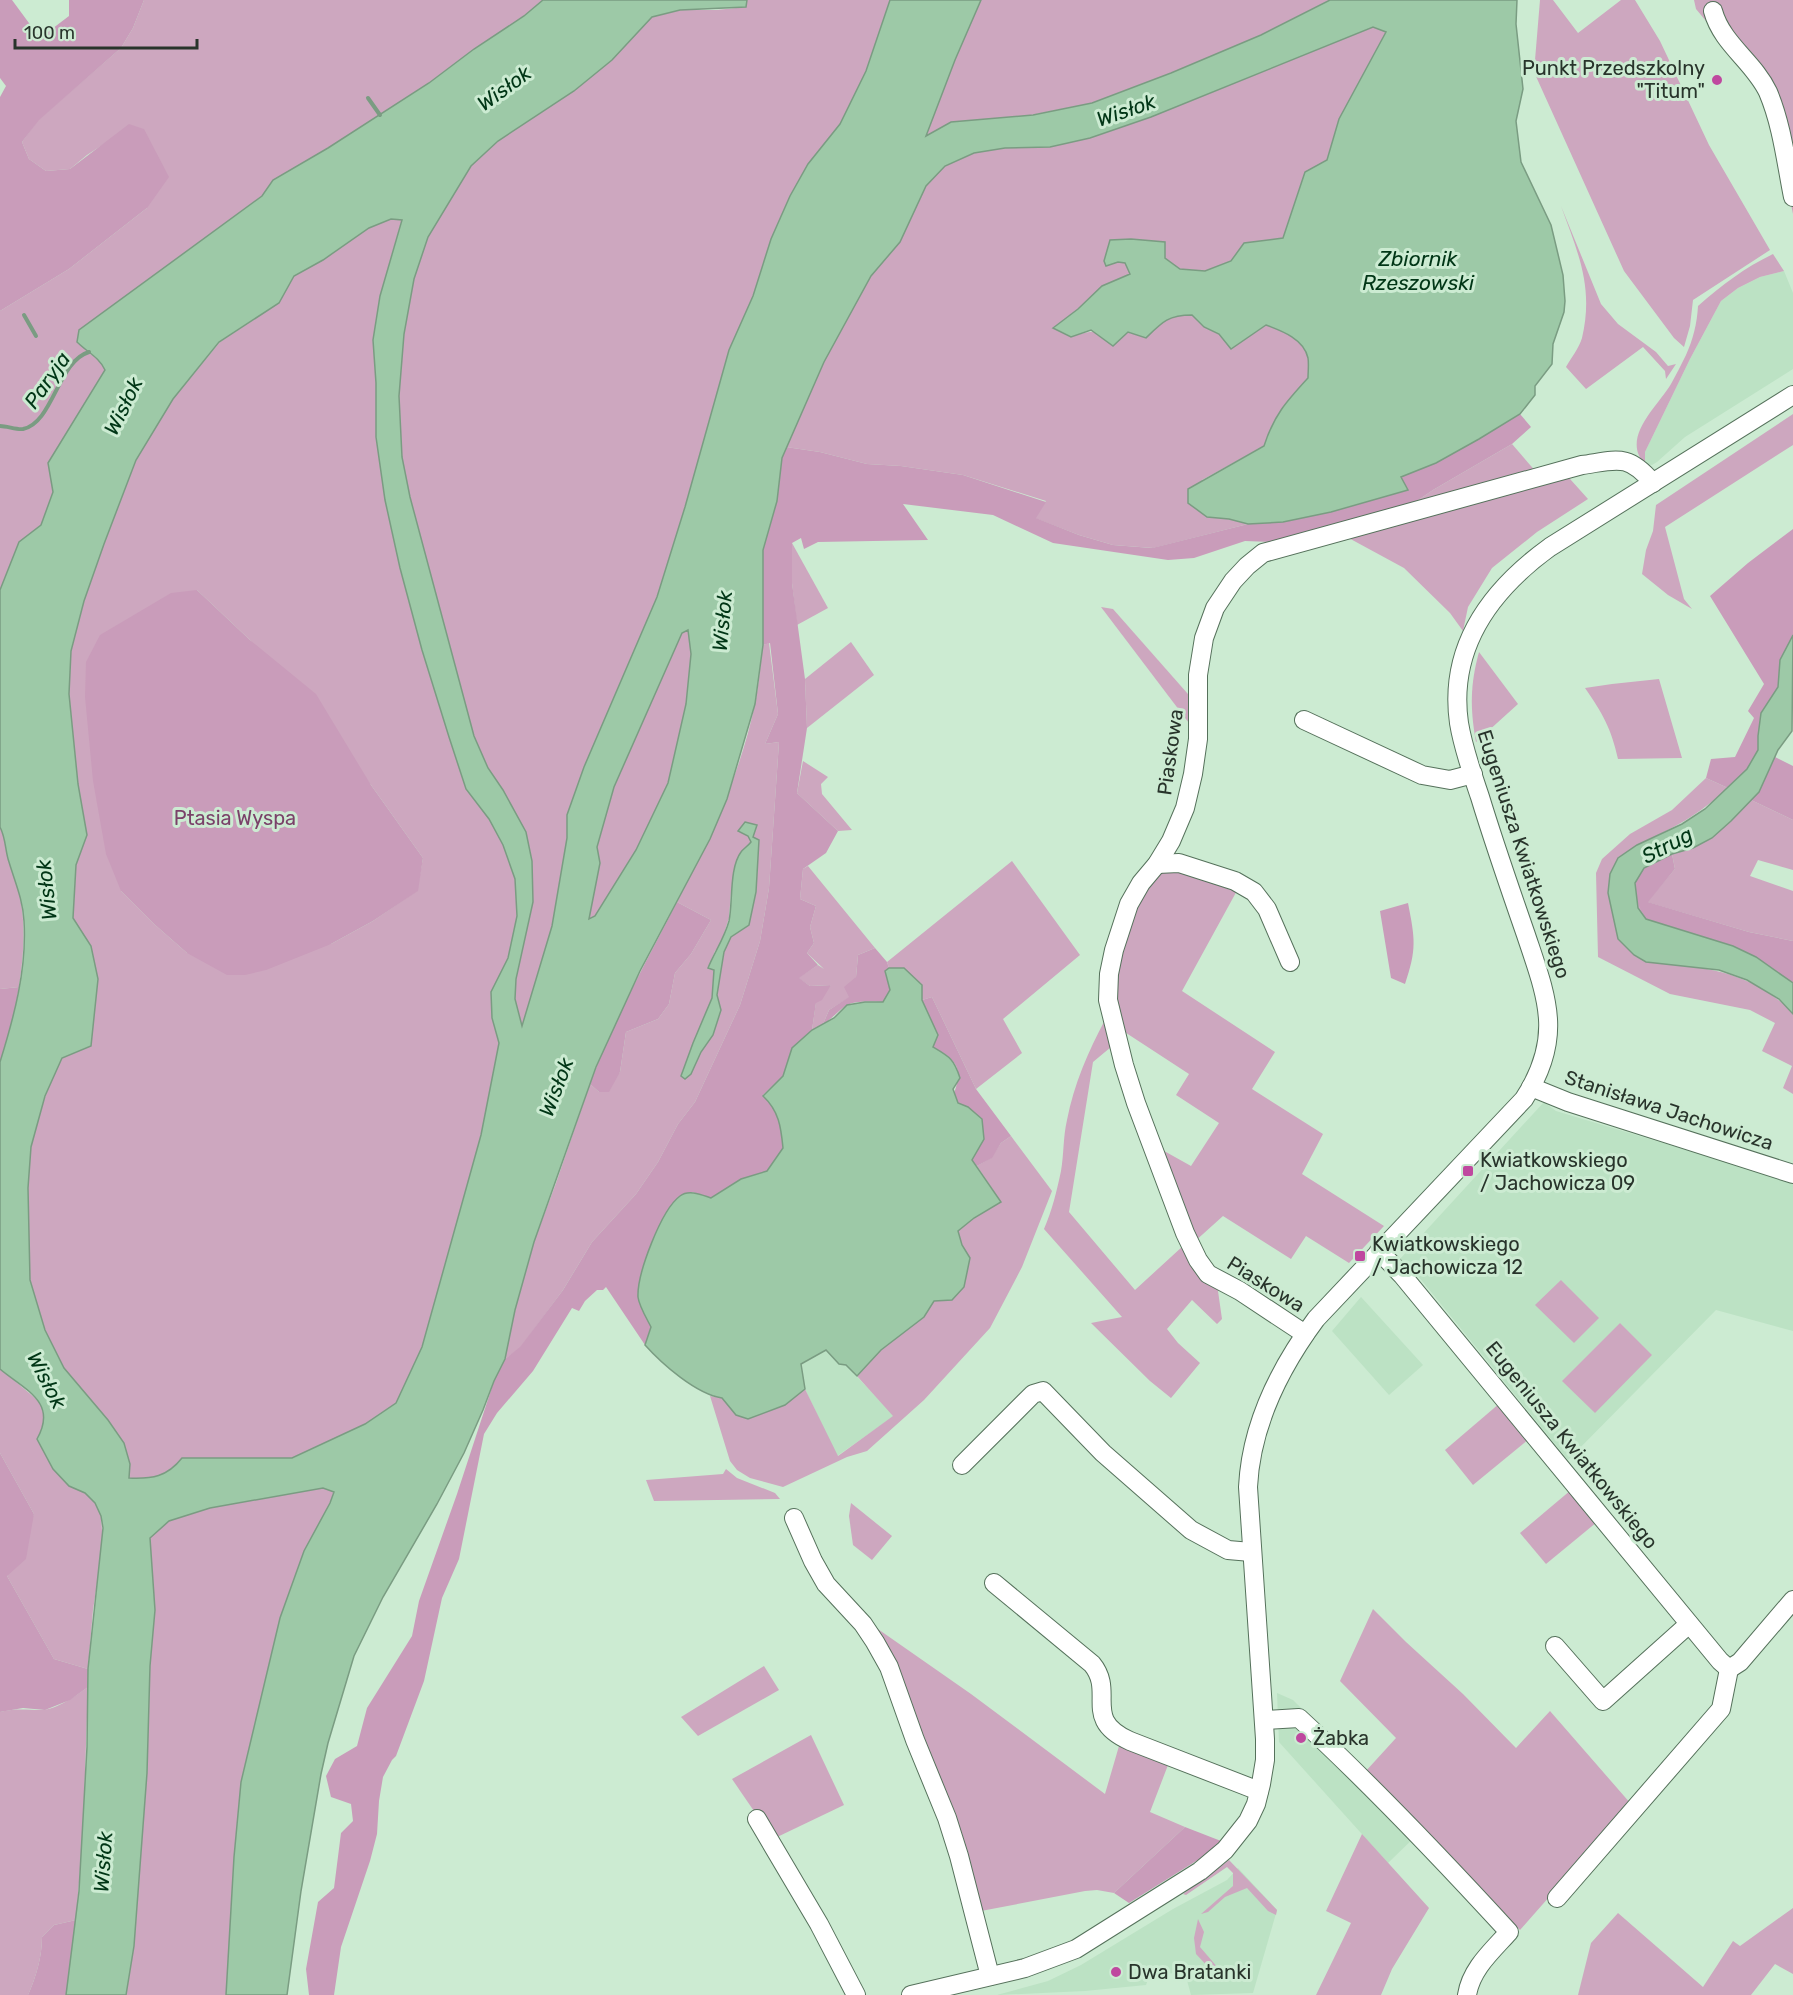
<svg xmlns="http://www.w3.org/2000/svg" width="1793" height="1995" viewBox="0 0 1793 1995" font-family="Rubik,sans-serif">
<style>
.built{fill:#bce2c4}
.green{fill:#cda7bf;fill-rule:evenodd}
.forest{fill:#c99cba}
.water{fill:#9dc9a7;stroke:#7a9c82;stroke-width:1.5;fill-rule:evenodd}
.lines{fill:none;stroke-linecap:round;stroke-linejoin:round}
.stream{stroke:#7a9c82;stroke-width:4}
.minor-casing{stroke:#55715b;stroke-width:20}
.minor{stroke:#fff;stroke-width:18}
.poi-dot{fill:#bf489f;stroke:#ccebd2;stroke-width:2}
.labels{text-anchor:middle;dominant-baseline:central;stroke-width:6;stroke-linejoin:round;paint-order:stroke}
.poi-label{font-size:20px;fill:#28342b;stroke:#ccebd2;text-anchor:start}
.street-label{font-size:20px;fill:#28342b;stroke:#ccebd2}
.park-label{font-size:20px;fill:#7a4169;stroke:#ccebd2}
.water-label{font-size:21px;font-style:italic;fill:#013616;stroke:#ccebd2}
</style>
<rect width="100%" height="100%" fill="#ccebd2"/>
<!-- built -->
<g class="built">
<path d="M1784 271 1793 293V369L1685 437 1657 462 1652 465 1645 464V452L1690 359 1721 301 1738 288 1760 277Z"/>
<path d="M1544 1102 1556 1111 1793 1182V1331L1716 1310 1568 1460 1409 1265 1399 1260Z"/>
<path d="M1361 1297 1423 1365 1389 1395 1332 1331Z"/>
<path d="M826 1350 839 1364 846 1365 894 1416 837 1456 805 1389 802 1376 801 1364Z"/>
<path d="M1277 1693 1293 1700 1423 1829 1388 1863 1279 1742Z"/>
<path d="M1238 1868 1277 1910 1253 1993 1191 1995 1185 1973 1150 1974 1146 1985 1085 1991 997 1995 1048 1981 1081 1965 1173 1909 1227 1880Z"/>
</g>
<!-- green -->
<g class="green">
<path d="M144 0H543L524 16 474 49 429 83 328 148 274 180 262 196 79 330 87 352 100 360 105 370 48 463 53 492 41 525 19 542 0 590V311L69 269 147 208 119 134 87 155 70 169 46 171 29 159 22 142 38 120 121 48 133 28Z"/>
<path d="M747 0H890L866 71 840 124 808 164 790 196 771 239 753 296 729 350 685 507 657 597 584 767 567 815V838L552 926 522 1027 515 999 516 979 533 902 532 860 526 832 503 790 488 768 474 736 410 497 402 457 399 396 404 334 414 279 428 237 471 166 498 141 574 91 612 60 652 17 680 10H716L746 7Z"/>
<path d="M981 0H1330L1261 35 1171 73 1092 103 925 136 955 60Z"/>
<path d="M1540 0H1553L1578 33 1621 0H1635L1660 41 1709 145 1770 250 1693 300 1690 326 1684 347 1674 338 1624 271 1534 72Z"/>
<path d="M1694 0H1793V214L1774 121 1751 75 1696 9Z"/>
<path d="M1373 27 1386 32 1339 119 1327 160 1305 173 1283 238 1244 243 1231 261 1205 271 1180 269 1165 258 1164 242 1106 266 1118 262 1125 263 1130 274 1102 286 1078 309 1053 328 1071 337C1098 328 1119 328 1146 338 1162 322 1168 315 1192 315 1214 337 1239 341 1266 325 1282 331 1304 339 1308 358 1309 364 1308 372 1308 378 1286 402 1274 415 1264 446L1202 480 1207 517 1229 519 1248 524 1153 548 1113 545 1079 535 1035 518 1046 501 963 475 901 466 867 464 820 452 786 447 824 362 871 276 900 242 926 186 945 166 974 153 1005 148 1050 147 1090 138 1151 117Z"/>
<path d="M1561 206 1601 304 1618 324 1656 352 1668 366 1676 364 1666 379 1665 371 1643 347 1586 389 1566 367C1571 358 1579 348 1582 338 1594 287 1578 253 1561 206Z"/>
<path d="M391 219H402L380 296 373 340 376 383V437L385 500 400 568 422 650 449 737 466 789 489 819 503 845 515 879 517 916 508 958 491 992 492 1018 499 1043 481 1135 422 1348 396 1403 365 1424 292 1458H182C167 1477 152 1479 129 1478 131 1428 89 1405 64 1368 49 1344 34 1307 30 1279 27 1258 28 1236 28 1215 28 1193 27 1170 31 1147 36 1116 49 1086 62 1058L91 1046 94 1012 91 946 73 919 76 865 87 835 78 784 69 694 71 651 84 601 104 544 136 460 173 399 220 342 279 303 294 276 323 260 369 228ZM197 590 250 640 371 785 423 858 417 891 373 921 331 944 187 953 154 924 121 891Z"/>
<path d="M1773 254 1784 271 1760 277 1738 288 1721 301 1690 359 1645 452V464C1620 438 1658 406 1671 384 1676 375 1681 365 1686 355 1693 339 1697 324 1698 306 1722 285 1744 268 1773 254Z"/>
<path d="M1793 414V445L1665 527 1684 599 1692 609 1668 595 1642 574 1646 550 1653 531 1656 505Z"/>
<path d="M1512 444 1537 473 1405 509 1433 490Z"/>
<path d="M1562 470 1588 499 1537 532 1492 568 1468 607 1463 631 1450 613 1404 568 1345 536Z"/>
<path d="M792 543 828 608 797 625 792 583Z"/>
<path d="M1101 607 1113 609 1195 702V731Z"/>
<path d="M688 630 691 654 686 704 668 783 636 850 595 916 588 920 600 863 597 847 614 787 682 633Z"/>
<path d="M851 642 874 675 807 728 805 679Z"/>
<path d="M769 643 778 714 765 744 779 742 769 888 760 941 740 1005 695 1102 678 1124 658 1162 636 1194 592 1242 563 1290 520 1348 505 1359 515 1310 534 1242 556 1183 590 1084 599 1092 620 1072 626 1032 658 1019 669 1004 675 973 691 954 711 920 677 902C710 839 740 775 755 704 759 685 760 664 763 645ZM748 836 759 841 756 892 749 925 731 937 724 952 717 995 721 1011 713 1035 701 1052 691 1074 681 1076 693 1043 712 998 714 969 708 968 715 951 720 946 729 918 731 892 740 853 751 842Z"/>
<path d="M1479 652 1518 704 1476 742C1470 709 1470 685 1479 652Z"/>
<path d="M1659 679 1682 758 1618 759C1611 728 1603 714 1585 688L1612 684Z"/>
<path d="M803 761 828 777 821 784 822 794 852 830 838 831 797 793Z"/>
<path d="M1706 778 1728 788C1696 817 1675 827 1637 845L1646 962C1687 965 1728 968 1764 990 1775 997 1785 1004 1793 1014V1094L1783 1088 1792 1066 1762 1051 1775 1023 1750 1010 1670 994 1598 957 1596 873 1602 859 1630 834 1672 810Z"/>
<path d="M1751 800 1793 820V870L1758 860 1750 876 1793 891V941L1749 932 1647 902 1675 869 1672 854C1712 843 1723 829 1751 800Z"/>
<path d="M0 827C5 837 5 848 8 858 10 867 15 876 17 885 27 919 24 953 19 987L0 989Z"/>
<path d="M1012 861 1080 955 1003 1019 1022 1053 976 1089 932 997 922 1000 904 968H889L887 962Z"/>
<path d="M808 866 875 948 858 955 856 977 850 997 829 1010 823 1024 812 1030 816 1002 831 985 810 986 798 978 818 965 824 969 807 953 814 943 810 927 816 906 800 899 803 869Z"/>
<path d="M1165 867 1239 887 1182 991 1275 1052 1252 1089 1323 1134 1302 1174 1384 1226 1349 1263 1306 1236 1291 1259 1223 1216 1193 1243 1157 1147 1191 1166 1219 1123 1176 1095 1189 1074 1117 1027 1110 996 1131 913 1154 874Z"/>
<path d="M1105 1020 1111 1047 1093 1062 1069 1212 1135 1290 1183 1246 1217 1284 1222 1319 1217 1324 1192 1300 1167 1329 1178 1343 1200 1363 1171 1398 1150 1381 1091 1323 1122 1317 1044 1229C1052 1211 1057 1190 1061 1171 1064 1154 1063 1137 1067 1120 1074 1084 1088 1052 1105 1020Z"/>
<path d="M1011 1136 1052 1191 1022 1267 990 1328 924 1400 867 1451 847 1457 783 1487 750 1478 737 1470 730 1461 710 1396 722 1398 736 1415 785 1405 805 1389 838 1456 893 1416 857 1376 881 1350 924 1317 934 1301 952 1300 970 1258 962 1245 958 1231 974 1218 1001 1202 977 1166 991 1158 1001 1143Z"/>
<path d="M1561 1280 1599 1318 1574 1343 1535 1305Z"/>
<path d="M1620 1323 1652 1355 1595 1413 1562 1381Z"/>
<path d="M0 1369C8 1375 15 1381 22 1387 44 1405 52 1411 37 1439L69 1486 85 1493 95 1503 101 1516 103 1544 93 1610 88 1669 54 1659 7 1576 34 1514 0 1453Z"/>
<path d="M1500 1403 1529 1439 1473 1485 1445 1450Z"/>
<path d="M726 1469 737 1478 775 1493 780 1499 654 1501 646 1480 723 1474Z"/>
<path d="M323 1488 334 1491 330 1503 304 1551 280 1618 241 1782 234 1857 226 1995H126L134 1946 147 1773 150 1666 155 1610 150 1538 169 1521 210 1508Z"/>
<path d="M1571 1490 1597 1522 1546 1564 1520 1533Z"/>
<path d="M851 1503 892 1536 872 1560 853 1545 849 1516Z"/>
<path d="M1373 1609 1406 1642 1463 1694 1516 1748 1550 1711 1631 1804 1520 1930 1365 1772 1396 1738 1340 1681Z"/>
<path d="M875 1627 971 1694 1105 1794 1119 1746 1168 1765 1150 1812 1185 1827 1114 1893 1097 1890 1085 1891 981 1911Z"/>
<path d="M764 1666 779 1690 698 1736 681 1717Z"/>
<path d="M88 1687 83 1832 76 1920 54 1925 42 1937C42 1957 36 1977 28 1995H0V1712C17 1708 26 1710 42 1710 56 1710 77 1695 88 1687Z"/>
<path d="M811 1735 844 1805 773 1839 732 1779Z"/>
<path d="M1362 1834 1429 1908 1392 1969 1381 1995H1316L1351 1923 1326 1911Z"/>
<path d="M1229 1860 1277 1910 1276 1915 1268 1911 1247 1888 1225 1897 1208 1912 1201 1914 1233 1886V1873L1227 1867 1186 1895 1183 1894Z"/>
<path d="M1793 1908V1974L1775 1964 1751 1995H1578L1591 1943 1618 1913 1703 1987 1733 1941 1740 1946Z"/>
<path d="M1198 1919 1204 1932 1200 1947 1219 1969 1217 1971 1211 1970 1196 1954 1194 1938Z"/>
</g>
<!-- forest -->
<g class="forest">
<path d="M0 0H12L40 38 69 16V0H144L133 28 121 48 39 120 22 142 29 159 46 171 70 169 129 124 144 129 169 177 147 208 69 269 0 311V97L6 86 0 78Z"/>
<path d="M1520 414 1531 427 1512 444 1433 490 1405 509 1271 542 1245 541 1194 558 1168 560 1053 543 993 515 903 504 928 540 818 542 804 549 801 538 792 543V583L805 679 807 728 797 793 838 831 826 853 803 869 800 899 816 906 810 927 814 943 807 953 818 965 799 978 810 986 831 985 822 1000 816 1003 812 1030 792 1048 783 1076 763 1095C779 1111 781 1127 783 1148L767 1171 741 1179 711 1198 692 1192 638 1298 651 1327 645 1345 606 1287 603 1290H597L585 1301 579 1311 572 1308 533 1371 497 1413 484 1434 459 1559 442 1598 424 1681 396 1756 392 1760 383 1777 379 1801 377 1834 370 1861 341 1947 334 1995H309L306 1969 318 1902 334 1888 341 1833 353 1821 351 1804 331 1797 326 1776 335 1759 357 1746 367 1708 412 1636 419 1601 457 1494 494 1381 505 1359 520 1347 563 1290 592 1242 636 1194 658 1162 678 1124 695 1102 740 1005 760 941 769 888 779 742 765 744 778 714 770 643 763 645V550L777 501 782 458 786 447 820 452 867 464 901 466 963 475 1046 502 1036 518 1079 535 1113 545 1152 548 1248 524 1283 522 1331 512 1408 489 1400 477 1436 463Z"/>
<path d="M1793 529V635L1780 660 1778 687 1761 713 1758 736V750L1747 769 1728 788 1706 778 1711 759 1735 757 1754 718 1748 711 1764 684 1710 596 1748 563Z"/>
<path d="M197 590 250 640 316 694 371 785 423 858 418 891 373 921 331 944 266 970 245 975H227L187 953 154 924 121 891 106 854 93 781 85 697 86 662 100 635 171 593Z"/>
<path d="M1775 757 1793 766V820L1751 800 1759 792Z"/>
<path d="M1672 854 1675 869 1648 902 1749 932 1793 941V983L1756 957 1733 946 1646 919C1636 904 1628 879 1646 867 1654 862 1663 858 1672 854Z"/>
<path d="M677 902 711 920 691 954 675 973 669 1004 658 1019 626 1032 620 1072 609 1092H599L590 1084C613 1021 646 962 677 902Z"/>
<path d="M1408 903C1415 939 1417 949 1405 984L1391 978 1380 911Z"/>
<path d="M875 948 887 962 889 968 885 972 890 990 883 1002C872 1002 857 1000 847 1005 839 1010 832 1019 823 1024L829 1010 849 997 844 987 856 977 858 955Z"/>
<path d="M19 987 13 1020 0 1062V989Z"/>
<path d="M932 997 976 1089 1011 1136 1001 1143 992 1158 977 1166 972 1160 984 1139 968 1107 958 1103 954 1093C964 1067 955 1059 933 1047L922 1000Z"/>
<path d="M0 1453 34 1514 26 1559 7 1576 54 1659 88 1669V1687L70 1700 45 1710 23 1708 0 1712Z"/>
<path d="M1185 1827 1221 1841 1201 1858 1129 1903 1114 1893Z"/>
<path d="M76 1920 66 1995H28C36 1977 42 1957 42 1937L54 1925Z"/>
</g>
<!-- water -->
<g class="water">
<path d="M543 0H747L746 7 680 10 652 17 612 60 574 91 498 141 471 166 428 237 414 279 404 334 399 396 402 457 410 497 474 736 488 768 503 790 526 832 532 861 533 902 516 979 515 999 522 1026 552 926 567 838V815L584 767 657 597 685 507 729 350 753 296 771 239 790 196 808 164 840 124 866 71 890 0H981L955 60 926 136 951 122 1033 115 1092 103 1171 73 1261 35 1330 0H1517L1516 24 1523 89 1516 121 1521 162 1551 225 1563 275 1565 301 1564 312 1553 344 1552 364 1535 386V395L1520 414 1479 439 1436 463 1401 477 1408 490 1331 512 1283 522 1248 524 1229 519 1207 517 1188 503V489L1264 446C1274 415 1286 402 1308 378 1308 372 1309 364 1308 358 1304 339 1282 331 1266 325L1231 349 1219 334 1204 327 1192 315C1168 315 1162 322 1146 338L1128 332 1113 346 1091 330 1071 337 1053 328 1078 309 1102 286 1130 274 1125 263 1118 262 1106 266 1104 261 1110 240 1131 239 1165 242V258L1180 269 1205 271 1231 261 1244 243 1283 238 1305 172 1327 160 1339 119 1386 32 1373 27 1151 117 1090 138 1050 147 1005 148 974 153 945 166 926 186 900 242 871 276 824 362 782 458 777 501 763 550V645L755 704 727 799 710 839 640 971 596 1067 534 1242 515 1310 505 1359 494 1381 483 1410 464 1453 437 1504 383 1597 354 1656 328 1743 321 1774 301 1891 287 1995H226L234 1857 241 1782 280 1618 304 1551 330 1503 334 1492 323 1488 210 1508 169 1521 150 1538 155 1610 150 1666 147 1773 134 1946 126 1995H66L79 1891 87 1747 88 1669 103 1528 101 1516 95 1503 85 1493 69 1486 53 1469 37 1439C58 1402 25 1390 0 1369V1062C14 1017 27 969 24 921 23 900 15 882 9 862 5 851 6 838 0 827V590L19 542 41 525 53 492 48 463 105 370C99 357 87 352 77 342L79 330 262 196 273 180 328 148 429 83 474 49 524 16ZM391 219 402 220 380 296 373 340 376 383V437L385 500 400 568 422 650 449 737 466 789 489 819 503 845 515 879 517 916 508 958 491 992 492 1018 499 1043 481 1135 422 1347 396 1403 365 1424 292 1458H182C167 1477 152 1479 129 1478L130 1464 124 1443 108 1420 64 1368 45 1330 30 1280 28 1188 31 1147 45 1096 62 1058 91 1046 98 979 91 946 73 918 76 865 87 835 78 784 69 694 71 651 84 601 104 544 136 460 173 399 219 342 279 303 294 276 323 260 369 228ZM688 630 691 654 686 704 668 783 636 850 595 916 589 919 600 863 597 847 614 787 682 633Z"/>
<path d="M1793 635 1792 731 1778 750 1759 792 1731 821 1712 838 1693 848 1672 854 1644 868 1635 883 1638 908 1646 919 1733 946 1756 957 1793 983V1014L1779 999 1747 980 1719 970 1646 962 1634 955 1618 939 1608 893 1610 874 1618 858 1637 845 1682 824 1705 809 1747 769 1758 750V736L1761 713 1778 687 1780 660Z"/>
<path d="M745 822 757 825 753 837 759 840 756 892 749 925 731 937 724 952 717 995 721 1010 713 1035 701 1052 691 1074 685 1079 681 1076 693 1043 712 998 714 970 708 968C715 951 724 939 729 921 733 903 729 868 741 852 743 849 748 846 751 842L748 836 738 831Z"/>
<path d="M889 968H904L922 985V1000L938 1035 933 1047C950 1057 954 1059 960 1078L953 1089 958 1103 968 1107 982 1119 984 1139 972 1160 1001 1202 974 1218 958 1231 962 1245 970 1258 964 1287 952 1300 934 1301 924 1317 881 1350 857 1376 846 1365 839 1364 826 1350 801 1364 805 1389 785 1405 748 1419 736 1415 722 1398C696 1394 662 1364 645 1345L651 1327C647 1319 639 1306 638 1297 637 1274 661 1210 680 1196 689 1189 702 1195 711 1198L741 1179 767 1171 783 1148C781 1127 779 1111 763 1096L783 1076 792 1048 812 1030 834 1018 847 1005 865 1002H883L890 990 885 971Z"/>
</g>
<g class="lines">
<!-- stream -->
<g class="stream">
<path d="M368 98 380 115"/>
<path d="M24 315 36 336"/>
<path d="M0 426C7 426 17 430 23 429 53 423 58 361 89 352"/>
</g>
<!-- minor casing -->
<g class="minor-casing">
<g id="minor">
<path d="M1713 11C1722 44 1754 62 1768 92 1782 125 1786 162 1793 197"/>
<path d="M1304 720 1422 775 1450 780 1473 774"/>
<path d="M1157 864 1179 863 1235 881 1254 892 1267 909 1290 962"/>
<path d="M1531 1087 1568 1102 1793 1174"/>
<path d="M1379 1251 1402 1275 1720 1661 1729 1669"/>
<path d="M1305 1334 1240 1291 1208 1274 1198 1260 1185 1233 1136 1103 1124 1065 1108 1000 1109 974 1114 950 1129 904 1141 883 1157 864 1171 841 1185 808 1193 774 1198 739V675L1204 638 1215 608 1233 581 1247 566 1263 553 1582 465C1617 460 1628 453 1653 483"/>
<path d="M962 1465 1033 1394 1043 1391 1103 1453 1191 1530 1228 1550 1251 1552"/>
<path d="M794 1518 813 1561 826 1584 863 1624 875 1642 889 1667 915 1740 947 1818 959 1856 990 1976"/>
<path d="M994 1583 1092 1664C1116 1693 1081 1719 1130 1741L1259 1791"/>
<path d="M1555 1646 1603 1701 1689 1624"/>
<path d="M1729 1669 1740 1662 1793 1600"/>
<path d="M1264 1720 1299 1718C1373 1786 1441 1858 1509 1932 1492 1951 1471 1969 1467 1995"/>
<path d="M757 1819 819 1924 856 1995"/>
<path d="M1557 1898 1721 1709 1729 1669"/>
<path d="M911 1995 1025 1968 1076 1949 1200 1871 1225 1850 1248 1821 1256 1804 1261 1784 1265 1760V1739L1248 1487C1251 1425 1279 1369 1316 1319L1524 1099C1564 1037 1547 998 1526 935 1510 889 1494 843 1480 797 1472 773 1463 748 1459 723 1448 646 1492 589 1550 547L1793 395"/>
</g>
</g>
<!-- minor -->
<use href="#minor" class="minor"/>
</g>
<!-- markers -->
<g class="poi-dot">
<circle cx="1717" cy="80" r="6"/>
<rect x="1462" y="1165" width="12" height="12" rx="3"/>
<rect x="1354" y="1250" width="12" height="12" rx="3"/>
<circle cx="1301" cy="1738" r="6"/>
<circle cx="1116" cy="1972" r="6"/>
</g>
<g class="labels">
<!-- poi labels -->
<g class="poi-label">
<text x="1705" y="68" text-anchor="end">Punkt Przedszkolny<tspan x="1705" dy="23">"Titum"</tspan></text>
<text x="1480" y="1160">Kwiatkowskiego<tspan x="1480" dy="23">/ Jachowicza 09</tspan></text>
<text x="1372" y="1244">Kwiatkowskiego<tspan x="1372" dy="23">/ Jachowicza 12</tspan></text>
<text x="1313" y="1738">Żabka</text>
<text x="1128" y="1972">Dwa Bratanki</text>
</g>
<!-- street labels -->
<g class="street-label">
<text transform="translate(1170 752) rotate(-82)">Piaskowa</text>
<text transform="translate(1524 854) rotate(72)">Eugeniusza Kwiatkowskiego</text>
<text transform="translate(1669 1110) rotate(18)">Stanisława Jachowicza</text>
<text transform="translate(1266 1284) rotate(32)">Piaskowa</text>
<text transform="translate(1572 1445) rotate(51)">Eugeniusza Kwiatkowskiego</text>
</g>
<!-- park labels -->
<g class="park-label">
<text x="235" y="818">Ptasia Wyspa</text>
</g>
<!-- water labels -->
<g class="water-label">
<text transform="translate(504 88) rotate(-36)">Wisłok</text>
<text transform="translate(1126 110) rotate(-19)">Wisłok</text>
<text x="1418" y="258">Zbiornik<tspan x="1418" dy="24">Rzeszowski</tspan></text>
<text transform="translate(47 380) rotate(-55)">Paryja</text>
<text transform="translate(123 406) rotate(-64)">Wisłok</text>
<text transform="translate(722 621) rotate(-85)">Wisłok</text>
<text transform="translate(1667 845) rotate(-28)">Strug</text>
<text transform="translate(46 890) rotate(-96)">Wisłok</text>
<text transform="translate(556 1087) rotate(-69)">Wisłok</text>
<text transform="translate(47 1380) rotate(63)">Wisłok</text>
<text transform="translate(103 1862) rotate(-86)">Wisłok</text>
</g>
</g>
<!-- scale -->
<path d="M15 39v9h182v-9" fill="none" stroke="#28342b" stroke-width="3"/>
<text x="24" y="39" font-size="18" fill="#28342b" stroke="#ccebd2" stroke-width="4.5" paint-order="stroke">100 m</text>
</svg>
